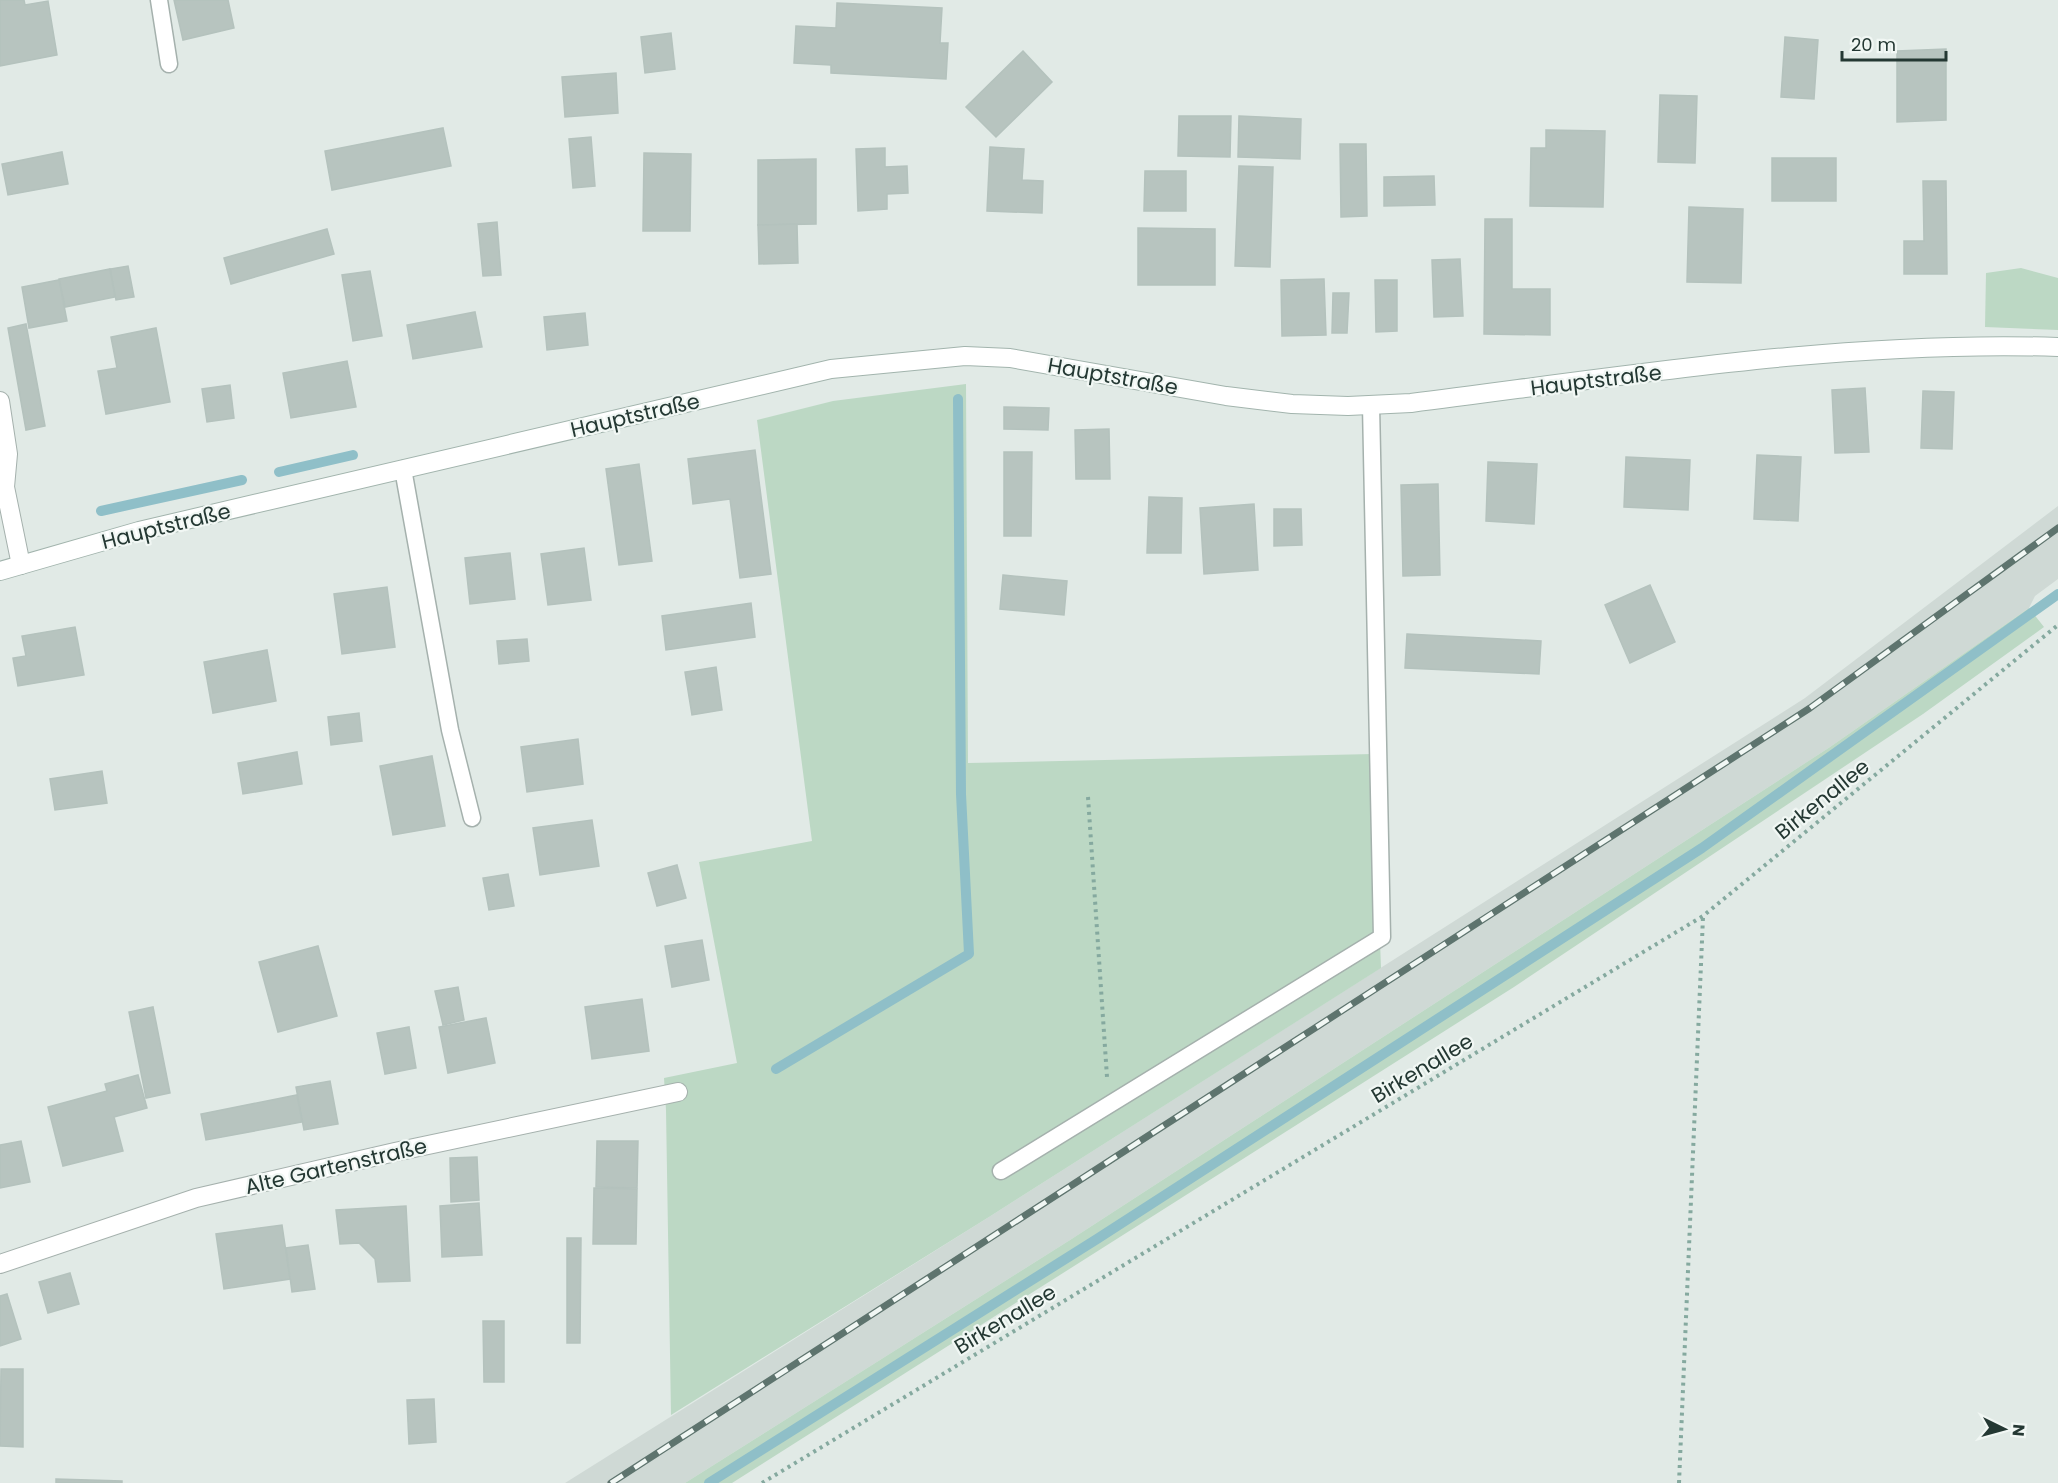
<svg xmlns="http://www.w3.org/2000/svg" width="2058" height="1483" viewBox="0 0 2058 1483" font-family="Poppins,sans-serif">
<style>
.built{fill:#cfd9d5}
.green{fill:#bcd8c4}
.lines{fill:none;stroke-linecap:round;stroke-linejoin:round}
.stream{stroke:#8fbfc8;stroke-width:10}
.building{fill:#b7c4bf;stroke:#b4c2bd;stroke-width:1.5}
.lane-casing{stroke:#a5b1ad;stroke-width:19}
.street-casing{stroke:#a5b1ad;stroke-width:20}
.secondary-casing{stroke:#a2b4ad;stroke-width:20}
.path{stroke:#85a99f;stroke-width:4;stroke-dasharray:3 4.5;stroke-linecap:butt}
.lane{stroke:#fff;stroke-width:16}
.street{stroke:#fff;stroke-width:18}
.secondary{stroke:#fff;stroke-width:18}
.rail-casing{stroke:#5e746e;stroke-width:7}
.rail{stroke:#f1f7f4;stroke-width:4.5;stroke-dasharray:14;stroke-linecap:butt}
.labels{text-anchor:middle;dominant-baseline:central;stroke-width:4.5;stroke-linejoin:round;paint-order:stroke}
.street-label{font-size:21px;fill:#243833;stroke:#f1f7f4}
</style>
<rect width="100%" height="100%" fill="#e1eae6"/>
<!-- built -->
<path class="built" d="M2058 506V579L2035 596 2029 608 1830 747 1070 1240 685 1483H565L989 1217 1805 698Z"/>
<!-- green -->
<g class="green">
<path d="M2021 268 2058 278V330L1985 327 1986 273Z"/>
<path d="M966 384 968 763 1373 754 1381 968 989 1217 671 1415 666 1110 664 1078 737 1063 699 862 812 841 757 420 833 401Z"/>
<path d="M2029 608 2044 627 1923 714 1514 987 732 1483H685L1070 1240 1830 747Z"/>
</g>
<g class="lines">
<!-- stream -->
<g class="stream">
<path d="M279 472 353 455"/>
<path d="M101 511 242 480"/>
<path d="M776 1069 969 954 961 794 958 399"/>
<path d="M709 1483 1097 1239 1702 848 2058 594"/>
</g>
</g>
<!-- building -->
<g class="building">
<path d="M0 0H24L25 5 48 1 57 55 0 66Z"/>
<path d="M174 0H228L234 28 183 40Z"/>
<path d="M837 3 942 8 940 43H948L946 79 831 73V65L794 63 796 26 836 28Z"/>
<path d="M671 33 675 69 645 73 641 37Z"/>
<path d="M1785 37 1818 40 1814 99 1781 97Z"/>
<path d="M1946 49V120L1897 122V51Z"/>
<path d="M1023 51 1052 82 996 137 966 107Z"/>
<path d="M616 73 618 113 565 117 562 77Z"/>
<path d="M1660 95 1697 96 1695 163 1658 162Z"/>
<path d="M1179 116H1231L1230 157 1178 156Z"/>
<path d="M1239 116 1301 119 1300 159 1238 157Z"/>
<path d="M443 128 451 166 332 190 325 151Z"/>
<path d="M1546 130 1605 131 1603 207 1530 206 1531 148H1546Z"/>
<path d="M591 137 595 186 573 188 569 139Z"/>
<path d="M1340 144H1366L1367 216 1341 217Z"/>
<path d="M990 147 1024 149 1022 180 1043 181 1042 213 987 211Z"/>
<path d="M885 148V167L907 166 908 193 887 194V209L858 211 856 149Z"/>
<path d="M62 152 68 184 8 195 2 164Z"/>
<path d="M644 153 691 154 690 231H643Z"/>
<rect x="1772" y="158" width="64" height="43"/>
<path d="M816 159V224L758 225V160Z"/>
<path d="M1239 166 1273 167 1270 267 1235 266Z"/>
<path d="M1145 171H1186V211H1144Z"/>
<path d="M1434 176 1435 205 1384 206V177Z"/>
<path d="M1923 181H1946L1947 274H1904V241H1924Z"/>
<path d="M1689 207 1743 209 1741 283 1687 282Z"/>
<path d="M1485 219H1512V289H1550V335L1484 334Z"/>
<path d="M497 222 501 275 483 276 478 224Z"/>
<path d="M797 224 798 263 759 264 758 225Z"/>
<path d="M1138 228 1215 229V285H1138Z"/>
<path d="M327 229 334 254 231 284 224 258Z"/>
<path d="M1460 259 1463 316 1434 317 1432 260Z"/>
<path d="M128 266 134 297 116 300 110 269Z"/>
<path d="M110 269 115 297 65 307 59 279Z"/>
<path d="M370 271 382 336 353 341 342 275Z"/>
<path d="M1324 279 1326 335 1282 336 1281 280Z"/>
<path d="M59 280 67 321 29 328 22 287Z"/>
<path d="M1375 280H1397V331L1376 332Z"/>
<path d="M1333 293H1349L1347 333H1332Z"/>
<path d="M475 312 482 347 413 359 407 325Z"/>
<path d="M585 313 588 345 547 350 544 317Z"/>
<path d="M26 324 45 426 26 430 8 328Z"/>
<path d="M156 328 170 402 106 414 98 371 117 368 111 337Z"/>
<path d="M347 361 356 407 291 418 283 373Z"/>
<path d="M230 385 234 418 207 422 202 389Z"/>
<path d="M1865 388 1869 452 1835 453 1832 390Z"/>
<path d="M1923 391 1954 392 1952 449 1921 448Z"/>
<path d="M1004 407 1049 408 1048 430 1004 429Z"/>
<path d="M1109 429 1110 479H1076L1075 430Z"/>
<path d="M755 450 771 574 740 578 730 499 693 504 688 459Z"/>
<path d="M1004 452H1032L1031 536H1004Z"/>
<path d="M1757 455 1801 457 1798 521 1754 519Z"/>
<path d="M1626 457 1690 460 1688 510 1624 507Z"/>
<path d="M1488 462 1537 464 1534 524 1486 521Z"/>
<path d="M639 464 652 561 619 565 606 469Z"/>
<path d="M1438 484 1440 575 1403 576 1401 485Z"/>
<path d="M1149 497 1182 498 1181 553H1147Z"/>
<path d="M1254 504 1258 570 1204 574 1200 508Z"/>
<path d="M1274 509H1301L1302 545 1274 546Z"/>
<path d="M584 548 591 600 548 605 541 554Z"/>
<path d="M510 553 515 599 470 604 465 558Z"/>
<path d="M1003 575 1067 581 1064 615 1000 609Z"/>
<path d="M1650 585 1675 642 1630 663 1605 605Z"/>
<path d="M387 587 395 647 342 654 334 594Z"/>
<path d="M751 603 755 637 666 650 662 616Z"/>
<path d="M75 627 84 675 18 686 13 658 26 656 22 636Z"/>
<path d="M1407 634 1541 641 1539 674 1405 668Z"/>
<path d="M527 639 529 661 499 664 497 641Z"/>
<path d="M267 650 276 701 213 713 204 662Z"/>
<path d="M716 667 722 710 692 715 685 672Z"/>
<path d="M359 713 362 741 331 745 328 717Z"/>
<path d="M578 739 583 784 527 792 521 747Z"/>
<path d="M297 752 302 784 243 794 238 763Z"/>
<path d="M432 756 445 826 393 835 380 766Z"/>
<path d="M102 771 107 803 55 810 50 779Z"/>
<path d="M592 820 599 866 540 875 533 828Z"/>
<path d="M677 865 686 898 657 906 648 873Z"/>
<path d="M508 874 514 906 489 910 483 878Z"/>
<path d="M702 940 709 980 672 987 665 946Z"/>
<path d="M318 946 337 1016 278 1032 259 962Z"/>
<path d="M458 987 464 1020 443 1025 435 991Z"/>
<path d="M642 999 649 1051 592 1059 585 1007Z"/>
<path d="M153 1007 170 1093 146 1098 129 1012Z"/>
<path d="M486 1018 495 1063 448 1073 439 1027Z"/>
<path d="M409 1027 416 1068 385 1074 377 1033Z"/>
<path d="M138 1075 147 1108 114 1117 123 1151 63 1166 48 1107 107 1091 105 1084Z"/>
<path d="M330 1081 338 1124 304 1130 296 1087Z"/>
<path d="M297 1095 302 1122 206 1140 201 1114Z"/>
<path d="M21 1141 30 1182 0 1188V1145Z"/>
<path d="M597 1141H638L637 1188 596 1187Z"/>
<path d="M477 1157 479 1200 451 1202 450 1158Z"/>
<path d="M594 1188 637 1189 636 1244H593Z"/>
<path d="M479 1203 482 1255 442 1257 440 1206Z"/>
<path d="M406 1206 410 1281 378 1282 375 1259 359 1243 340 1244 336 1210Z"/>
<path d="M282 1225 290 1279 224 1289 216 1234Z"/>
<path d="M567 1238H581L580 1343H567Z"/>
<path d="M308 1245 315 1289 292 1292 286 1248Z"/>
<path d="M70 1273 79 1304 48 1313 39 1282Z"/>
<path d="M7 1294 21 1339 0 1346V1296Z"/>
<path d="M483 1321H504V1382H484Z"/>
<path d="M1 1369H23V1447L0 1446Z"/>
<path d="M434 1399 436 1442 409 1444 407 1400Z"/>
<path d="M56 1479 122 1481V1483H56Z"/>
</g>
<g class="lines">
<!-- lane casing -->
<g class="lane-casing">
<g id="lane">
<path d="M159 0 169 64"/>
<path d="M403 469 450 730 472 818"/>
<path d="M1001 1171 1382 937 1371 405"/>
</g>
</g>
<!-- street casing -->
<g class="street-casing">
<g id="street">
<path d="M0 401 8 454 5 487 21 565"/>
<path d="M0 1264 196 1198 395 1152 678 1092"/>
</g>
</g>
<!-- secondary casing -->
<g class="secondary-casing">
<path id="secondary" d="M0 571 139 531 831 369 965 356 1010 358 1226 396 1292 404 1348 406 1411 403C1625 376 1842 340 2058 347"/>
</g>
<!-- path -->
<g class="path">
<path d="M1088 797 1107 1077"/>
<path d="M762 1483 1703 916 2058 625"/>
<path d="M1679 1483 1703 917"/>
</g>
<!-- lane -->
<use href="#lane" class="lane"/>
<!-- street -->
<use href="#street" class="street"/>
<!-- secondary -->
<use href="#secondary" class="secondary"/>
<!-- rail casing -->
<g class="rail-casing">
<path id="rail" d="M611 1483 1810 708 2058 528"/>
</g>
<!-- rail -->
<use href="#rail" class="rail"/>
</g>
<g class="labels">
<!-- street labels -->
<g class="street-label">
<text transform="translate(1113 376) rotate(10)">Hauptstraße</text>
<text transform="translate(1596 380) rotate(-7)">Hauptstraße</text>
<text transform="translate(635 415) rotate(-13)">Hauptstraße</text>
<text transform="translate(166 526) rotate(-14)">Hauptstraße</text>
<text transform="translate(1822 799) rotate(-39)">Birkenallee</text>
<text transform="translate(1422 1068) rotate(-31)">Birkenallee</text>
<text transform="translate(336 1166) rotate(-13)">Alte Gartenstraße</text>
<text transform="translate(1005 1319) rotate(-31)">Birkenallee</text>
</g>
</g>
<!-- north arrow -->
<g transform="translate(2004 1429) rotate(95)" stroke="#f1f7f4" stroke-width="4.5" paint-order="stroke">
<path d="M0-4.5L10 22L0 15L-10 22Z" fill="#243833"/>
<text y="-9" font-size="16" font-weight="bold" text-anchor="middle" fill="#243833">N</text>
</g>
<!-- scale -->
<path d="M1842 51v9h104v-9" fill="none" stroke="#243833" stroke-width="3"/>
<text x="1851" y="51" font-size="18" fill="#243833" stroke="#f1f7f4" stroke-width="4.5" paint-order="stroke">20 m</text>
</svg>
